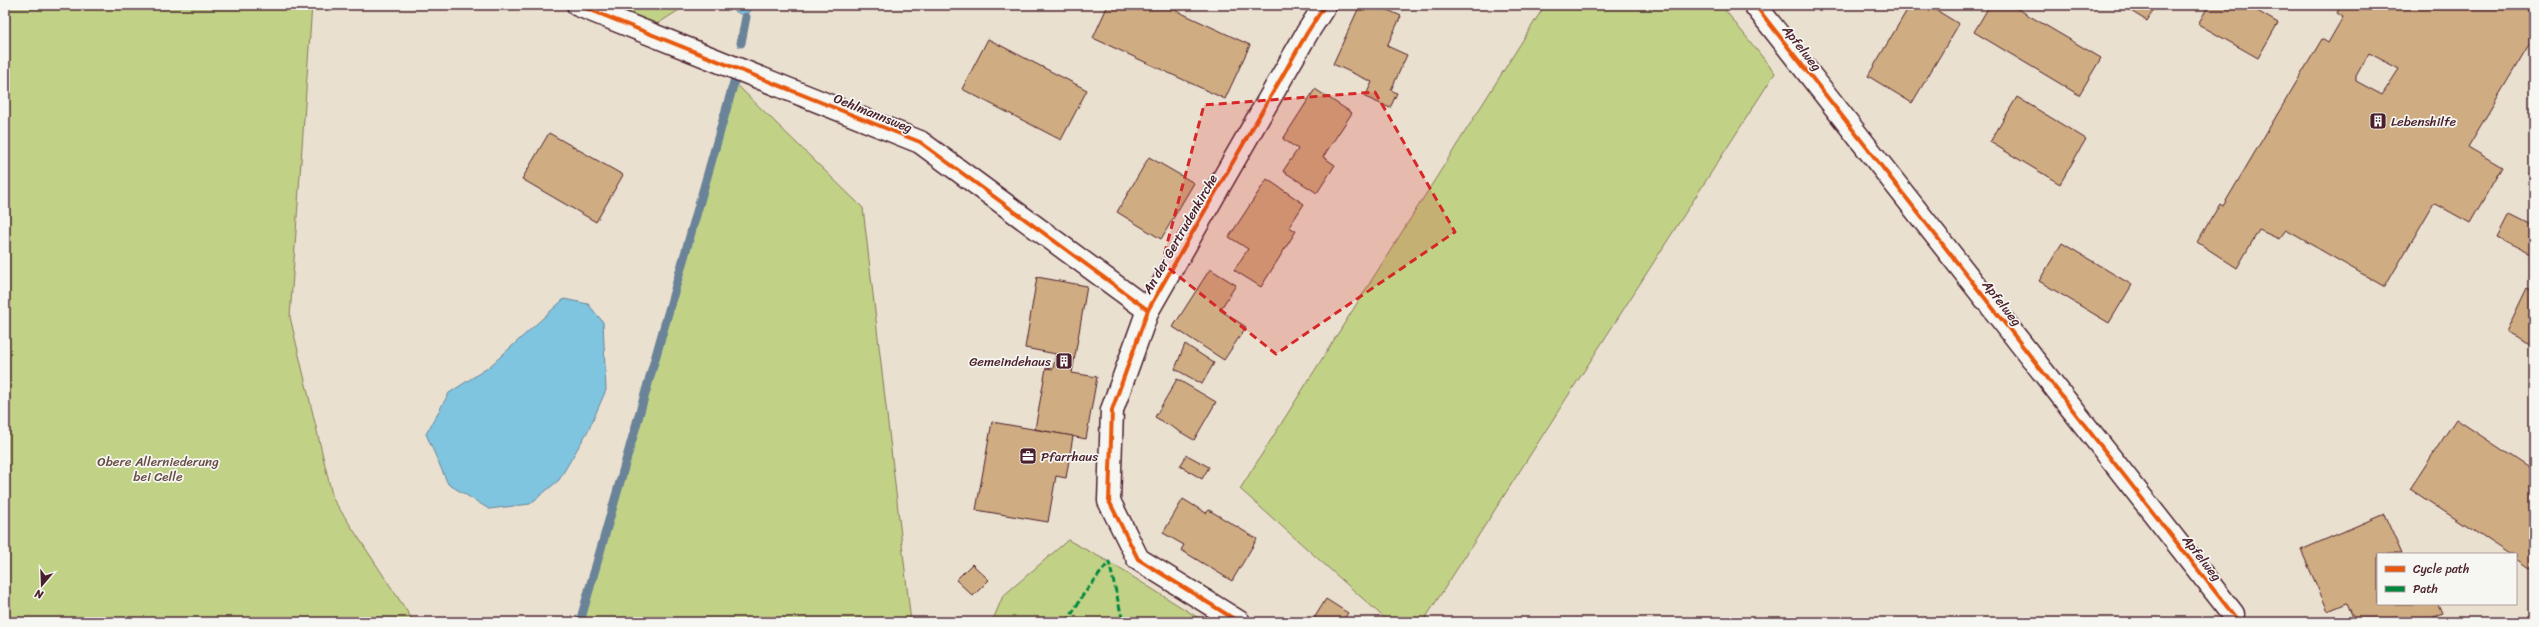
<svg xmlns="http://www.w3.org/2000/svg" width="2539" height="627" viewBox="0 0 2539 627" font-family="Sriracha,sans-serif">
<style>
.green{fill:#c1d287;stroke:#867859}
.water{fill:#7fc5e0;stroke:#6a8398}
.lines{fill:none;stroke-linecap:round;stroke-linejoin:round}
.stream{stroke:#6a8398;stroke-width:9}
.building{fill:#cfac82;stroke:#4a1f2b;fill-rule:evenodd}
.street-casing{stroke:#4a1f2b;stroke-width:25}
.street{stroke:#f6f6f2;stroke-width:22}
.quiet{stroke:#00873e;stroke-width:3;stroke-dasharray:6 3;stroke-linecap:butt}
.cycleway-casing{stroke:#f6f6f2;stroke-width:6}
.cycleway{stroke:#e8590c;stroke-width:4}
.marked{fill:#d62828;fill-opacity:0.2;stroke:#d62828;stroke-width:3;stroke-dasharray:8 5;stroke-linejoin:round}
.labels{text-anchor:middle;dominant-baseline:central;stroke-width:3.5;stroke-linejoin:round;paint-order:stroke}
.street-label{font-size:13px;fill:#4a1f2b;stroke:#f6f6f2}
.poi-label{font-size:13px;fill:#4a1f2b;stroke:#f6f6f2;text-anchor:start}
.park-label{font-size:13px;fill:#684c42;stroke:#f6f6f2}
</style>
<rect width="100%" height="100%" fill="#eae0d0"/>
<filter id="ink" filterUnits="userSpaceOnUse"><feTurbulence type="fractalNoise" baseFrequency=".025" numOctaves="2"/><feDisplacementMap in="SourceGraphic" scale="8" xChannelSelector="R" yChannelSelector="G"/><feConvolveMatrix kernelMatrix="1 2 1 2 8 2 1 2 1" color-interpolation-filters="sRGB"/></filter>
<g filter="url(#ink)">
<!-- green -->
<g class="green">
<path d="M5 5H312L290 317 333 499 414 622H5Z"/>
<path d="M598 5H687L654 26Z"/>
<path d="M1545 5H1721L1775 73 1423 622H1389L1240 489Z"/>
<path d="M734 82 863 208 911 622H580Z"/>
<path d="M1068 540 1109 562 1205 622H992L1003 596Z"/>
</g>
<!-- water -->
<g class="water">
<path d="M728 5H755L746 17 729 8Z"/>
<path d="M564 299 588 304 603 322 606 390 589 429 559 480 530 504 489 509 448 484 426 434 449 393 489 367Z"/>
</g>
<g class="lines">
<!-- stream -->
<g class="stream">
<path d="M741 43 746 17"/>
<path d="M580 622 734 82"/>
</g>
</g>
<!-- building -->
<g class="building">
<path d="M1108 5H1164L1250 45 1225 99 1093 38Z"/>
<path d="M1360 5H1377L1401 16 1387 46 1407 55 1391 90 1397 93 1390 108 1365 97 1372 82 1333 64Z"/>
<path d="M1910 5H1928L1959 24 1912 103 1868 76Z"/>
<path d="M1990 5H2011L2101 58 2079 95 1974 32Z"/>
<path d="M2121 5H2156L2147 21Z"/>
<path d="M2209 5H2247L2278 23 2258 58 2198 24Z"/>
<path d="M2341 5H2534V36L2468 147 2502 167 2470 223 2434 203 2385 287 2286 230 2279 239 2259 230 2237 268 2197 242 2220 204 2223 206 2322 39 2328 43 2343 17 2337 13ZM2369 53 2399 69 2382 95 2356 81V76Z"/>
<path d="M988 39 1087 90 1061 140 962 89Z"/>
<path d="M1315 89 1352 113 1323 157 1335 165 1317 193 1283 171 1298 149 1283 139Z"/>
<path d="M2017 97 2086 139 2060 184 1990 142Z"/>
<path d="M549 133 623 175 596 222 522 179Z"/>
<path d="M1149 157 1194 183 1161 239 1117 212Z"/>
<path d="M2534 165V177L2529 174Z"/>
<path d="M1267 179 1304 204 1289 227 1296 231 1261 287 1234 270 1248 249 1229 237Z"/>
<path d="M2510 214 2534 226V255L2498 237Z"/>
<path d="M2062 243 2132 285 2109 323 2039 281Z"/>
<path d="M1210 269 1236 285 1220 310 1246 327 1224 360 1173 327Z"/>
<path d="M1037 277 1087 286 1072 373 1097 377 1086 439 1035 429 1046 368 1053 369 1056 354 1025 348Z"/>
<path d="M2527 288 2534 292V346L2506 332Z"/>
<path d="M1185 344 1214 363 1202 384 1175 369Z"/>
<path d="M1177 379 1216 402 1194 440 1155 417Z"/>
<path d="M2456 419 2534 471V561L2529 568 2516 559V554H2509L2410 489Z"/>
<path d="M992 422 1073 436 1066 478 1056 476 1048 522 976 510Z"/>
<path d="M1187 455 1209 467 1202 479 1180 466Z"/>
<path d="M1183 499 1206 513 1209 510 1257 539 1232 581 1181 550 1184 545 1163 533Z"/>
<path d="M2384 514 2402 554H2378V604H2438L2442 613 2430 619 2431 622H2355L2347 603 2328 611 2301 550Z"/>
<path d="M972 564 989 580 973 596 956 580Z"/>
<path d="M1326 599 1348 613 1342 622H1316L1313 620Z"/>
</g>
<g class="lines">
<!-- street casing -->
<g class="street-casing">
<g id="street">
<path d="M578 5 920 142 1148 310"/>
<path d="M1755 5 2233 614"/>
<path d="M1239 622 1138 559 1109 501 1112 410 1148 310 1307 33 1325 5"/>
</g>
</g>
<!-- street -->
<use href="#street" class="street"/>
<!-- quiet -->
<path class="quiet" d="M1067 622 1083 595 1109 562 1123 622"/>
<!-- cycleway casing -->
<g class="cycleway-casing">
<g id="cycleway">
<path d="M578 5 920 142 1148 310"/>
<path d="M1755 5 2239 622"/>
<path d="M1239 622 1138 559 1109 501 1112 410 1148 310 1307 33 1325 5"/>
</g>
</g>
<!-- cycleway -->
<use href="#cycleway" class="cycleway"/>
</g>
</g>
<!-- marked area -->
<path class="marked" d="M1375 92 1455 232 1276 354 1162 263 1204 105Z"/>
<!-- icons -->
<defs>
<g id="building-square" transform="scale(0.9)"><rect x="-9" y="-9" width="18" height="18" rx="4" fill="#4a1f2b" stroke="#f6f6f2"/><path d="M-4-6H4V6H1V3H-1V6H-4ZM-2.5-4.3h1.7v1.8h-1.7ZM.8-4.3h1.7v1.8H.8ZM-2.5-1h1.7V.8h-1.7ZM.8-1h1.7V.8H.8Z" fill="#fff"/></g>
<g id="office-square" transform="scale(0.9)"><rect x="-9" y="-9" width="18" height="18" rx="4" fill="#4a1f2b" stroke="#f6f6f2"/><path d="M-6-3h4V-5.5h4V-3h4V5H-6ZM-1-4.5V-3h2v-1.5ZM-6 0V1H6V0Z" fill="#fff"/></g>
</defs>
<g fill-rule="evenodd">
<use href="#building-square" x="2378" y="121"/>
<use href="#building-square" x="1064" y="361"/>
<use href="#office-square" x="1028" y="456"/>
</g>
<g class="labels">
<!-- street labels -->
<g class="street-label">
<text transform="translate(1802 48) rotate(52)">Apfelweg</text>
<text transform="translate(873 113) rotate(22)">Oehlmannsweg</text>
<text transform="translate(1180 234) rotate(-60)">An der Gertrudenkirche</text>
<text transform="translate(2002 303) rotate(52)">Apfelweg</text>
<text transform="translate(2202 558) rotate(52)">Apfelweg</text>
</g>
<!-- poi labels -->
<g class="poi-label">
<text x="2391" y="121">Lebenshilfe</text>
<text x="1051" y="361" text-anchor="end">Gemeindehaus</text>
<text x="1041" y="456">Pfarrhaus</text>
</g>
<!-- park labels -->
<g class="park-label">
<text x="158" y="461">Obere Allerniederung<tspan x="158" dy="15">bei Celle</tspan></text>
</g>
</g>
<!-- margin -->
<rect width="2539" height="627" fill="none" stroke="#f6f6f2" stroke-width="20"/>
<rect x="10" y="10" width="2519" height="607" fill="none" stroke="#4a1f2b" stroke-width="1.5" filter="url(#ink)"/>
<!-- legend -->
<rect x="2377" y="553" width="140" height="52" fill="#f6f6f2" stroke="#b1a0a2"/>
<rect x="2385" y="566" width="20" height="6" fill="#e8590c" stroke="#b1a0a2"/>
<text x="2413" y="573" font-size="12" fill="#4a1f2b">Cycle path</text>
<rect x="2385" y="586" width="20" height="6" fill="#00873e" stroke="#b1a0a2"/>
<text x="2413" y="593" font-size="12" fill="#4a1f2b">Path</text>
<!-- north arrow -->
<g transform="translate(42 585) rotate(199)" stroke="#f6f6f2" stroke-width="3" paint-order="stroke">
<path d="M0-3L7 15L0 10L-7 15Z" fill="#4a1f2b"/>
<text y="-6" font-size="11" font-weight="bold" text-anchor="middle" fill="#4a1f2b">N</text>
</g>
</svg>
